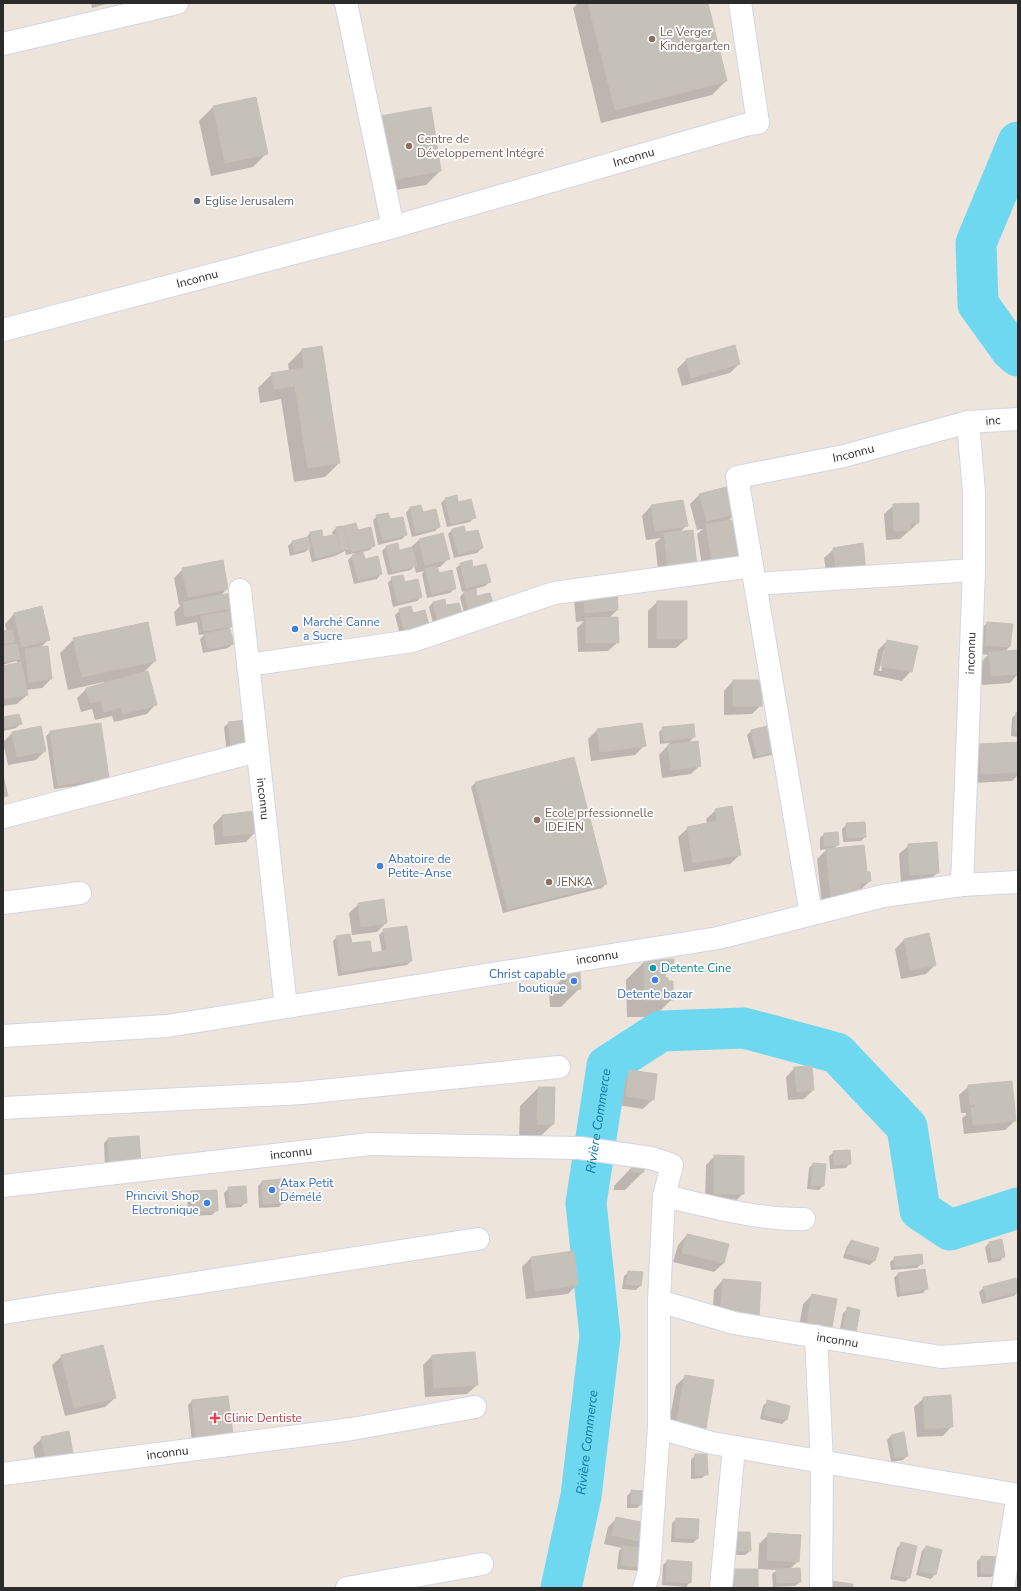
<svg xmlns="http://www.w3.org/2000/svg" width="1021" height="1591" viewBox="0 0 1021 1591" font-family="'Nunito Sans',sans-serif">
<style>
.shadow{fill:#0003;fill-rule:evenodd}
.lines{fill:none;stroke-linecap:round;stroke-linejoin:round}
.river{stroke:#6ed8f0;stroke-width:41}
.building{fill:#c5c0b8;stroke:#c8c0b6}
.minor-casing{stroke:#d2d6e3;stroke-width:24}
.minor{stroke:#fff;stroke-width:22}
.education-dot{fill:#8d6e63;stroke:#fff;stroke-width:1.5}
.worship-dot{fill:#6b7280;stroke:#fff;stroke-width:1.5}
.shop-dot{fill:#3f7fe0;stroke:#fff;stroke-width:1.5}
.culture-dot{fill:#0f9aa8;stroke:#fff;stroke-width:1.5}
.health-dot{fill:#e0444e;stroke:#fff;stroke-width:1.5}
.labels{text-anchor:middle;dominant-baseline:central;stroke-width:3.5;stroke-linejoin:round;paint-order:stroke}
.education-label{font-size:12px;fill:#785e54;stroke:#fff;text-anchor:start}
.street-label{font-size:12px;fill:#2b2b2b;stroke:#fff}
.worship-label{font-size:12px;fill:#5b616d;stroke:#fff;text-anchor:start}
.shop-label{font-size:12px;fill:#366cbe;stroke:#fff;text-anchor:start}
.culture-label{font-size:12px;fill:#0d838f;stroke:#fff;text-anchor:start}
.health-label{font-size:12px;fill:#be3a42;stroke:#fff;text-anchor:start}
.water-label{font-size:13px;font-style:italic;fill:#0c779d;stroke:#fff}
</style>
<rect width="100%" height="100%" fill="#ede4dc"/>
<!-- shadow -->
<g class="shadow">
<path d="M91 3H110L92 8Z"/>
<path d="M578 3H707L726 81 712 95 601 123 573 8Z"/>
<path d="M256 98 267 153 253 167 211 176 199 121 213 107Z"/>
<path d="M430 109 440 171 426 185 377 193Z"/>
<path d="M321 347 339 463 325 477 294 482 281 399 260 403 258 388 272 374 289 371 288 364 302 350Z"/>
<path d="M686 360 739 364 730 373 682 386 677 369Z"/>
<path d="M699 495 736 513 727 522 744 558 703 572 697 534 703 529 697 530 690 504Z"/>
<path d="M445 499 458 503 475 517 470 522 447 527 441 503Z"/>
<path d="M682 501 687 525 680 532 696 566 659 578 655 543 661 538 646 540 642 516 651 506Z"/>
<path d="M894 505 918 523 900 539 886 540 884 514Z"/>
<path d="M410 508 423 513 439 527 435 531 412 537 406 513Z"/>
<path d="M377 516 389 521 406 535 402 539 378 545 373 520Z"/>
<path d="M345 527 357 531 374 545 370 550 362 552 364 560 381 574 377 579 354 584 348 560 355 553 346 555 345 551 335 556 312 562 309 549 305 552 290 556 288 546 292 542 306 538 310 533 321 531 322 538 333 535 332 532 336 528 343 529Z"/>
<path d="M453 529 482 548 477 553 454 558 448 534Z"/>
<path d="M419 540 449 558 440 567 436 568 438 574 455 588 450 593 427 598 422 574 424 571 416 573 414 566 411 570 388 575 382 551 386 547 399 551 410 548Z"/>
<path d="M834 549 856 579 828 584 824 558Z"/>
<path d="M461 564 473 568 490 582 485 586 475 589 476 597 466 621 460 597 465 591 462 592 456 568Z"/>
<path d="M183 569 227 589 220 596 233 608 230 611 233 625 229 629 233 644 228 648 203 653 200 639 205 634 199 635 197 622 176 626 174 612 181 605H179L174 578Z"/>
<path d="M392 578 404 583 421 597 417 601 393 607 388 583Z"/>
<path d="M583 589 617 610 609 618 618 642 608 651 578 652 577 628 584 621 576 622 574 599Z"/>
<path d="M433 602 445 607 435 631 429 607Z"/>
<path d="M657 602 686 639 676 648H648V611Z"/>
<path d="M400 610 412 614 401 639 395 615Z"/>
<path d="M14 614 49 639 40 648 51 679 42 688 26 690 27 695 17 704 3 706V667L20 664 16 661 3 665V632H7L5 624Z"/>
<path d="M987 623 1012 625 1009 647 1005 652 1018 664V674L1010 683 982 685 980 663 988 655 976 653 978 632Z"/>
<path d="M74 639 155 661 142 674 156 704 147 714 114 722 112 716 95 720 92 709 81 712 77 698 86 689 104 684V682L68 690 60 653Z"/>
<path d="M887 641 911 671 902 681 873 675 878 650ZM884 650H886L881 671H879Z"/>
<path d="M733 681 761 705 752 714 724 715V691Z"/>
<path d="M1017 713 1018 714V737L1011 736 1012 718Z"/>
<path d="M3 718 21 723 16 728 3 731Z"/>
<path d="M229 723 244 754 227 755 224 727Z"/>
<path d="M641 724 645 745 635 755 591 761 588 739 597 730Z"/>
<path d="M770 726 776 750 772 755 753 759 747 735 751 731Z"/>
<path d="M663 728 694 737 688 743 700 765 691 774 662 778 659 755 670 743 660 744 659 732Z"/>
<path d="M51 732 108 778 104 782 54 789 46 736Z"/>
<path d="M12 733 45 751 36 760 8 765 3 742Z"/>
<path d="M1018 743V775L1012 781 972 783 970 754 980 745Z"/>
<path d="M475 783 606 884 602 888 503 913 471 787Z"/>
<path d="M716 810 740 855 730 864 684 872 678 837 688 828 707 824 706 819Z"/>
<path d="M253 812 255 832 246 842 215 845 213 825 222 816Z"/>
<path d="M847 824 865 837 861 841 843 842 842 829Z"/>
<path d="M824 834 838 845 833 849 866 873 870 881 850 899 822 905 817 859 827 849 820 850V838Z"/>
<path d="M909 845 938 872 928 882 901 883 899 854Z"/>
<path d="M359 904 386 923 377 932 352 935 349 913Z"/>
<path d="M384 930 411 961 407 965 338 976 333 941 337 937 371 954 382 952 379 935Z"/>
<path d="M904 940 935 965 926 974 901 979 895 949Z"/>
<path d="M673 960 672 964 664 977 667 982 672 999 654 1017H627L626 980 644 962Z"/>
<path d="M567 974 580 988 561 1007H550L549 992Z"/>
<path d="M795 1068 813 1090 804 1099 788 1100 786 1077Z"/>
<path d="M629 1071 653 1099 643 1109 617 1105 620 1081Z"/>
<path d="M969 1086 1015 1121 1005 1130 964 1134 962 1118 966 1115V1113H961L959 1095Z"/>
<path d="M538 1088 553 1124 535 1142H519L520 1106Z"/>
<path d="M138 1137 105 1169 104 1143 108 1139Z"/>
<path d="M834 1152 850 1163 846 1168 830 1169 829 1156Z"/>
<path d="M715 1156 743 1194 733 1203H705L706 1165Z"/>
<path d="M813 1164 823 1186 819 1190 807 1189 809 1168Z"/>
<path d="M632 1167 643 1172 625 1190H614V1186Z"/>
<path d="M281 1180 283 1202 279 1207 259 1208 258 1186 262 1182Z"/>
<path d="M229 1188 246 1202 241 1207 226 1208 224 1193Z"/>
<path d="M191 1192 217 1210 212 1215 188 1216 187 1197Z"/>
<path d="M687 1235 724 1263 714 1272 673 1262 678 1245Z"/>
<path d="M851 1241 874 1261 870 1265 843 1258 847 1246Z"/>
<path d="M989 1243 1004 1256 1000 1261 988 1263 985 1247Z"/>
<path d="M573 1252 577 1285 568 1294 526 1299 522 1267 531 1258Z"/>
<path d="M895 1258 922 1263 917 1268 891 1270 890 1262Z"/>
<path d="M629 1272 640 1286 636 1290 622 1289 624 1276Z"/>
<path d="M898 1274 927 1288 923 1293 897 1297 894 1278Z"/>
<path d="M723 1280 758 1316 712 1324 714 1290Z"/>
<path d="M1016 1280 1018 1292 1014 1296 982 1304 979 1292 984 1287Z"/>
<path d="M812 1295 820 1342 797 1338 803 1304Z"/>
<path d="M848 1309 859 1310 838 1339 843 1313Z"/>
<path d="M474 1353 477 1385 467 1394 425 1397 423 1365 432 1356Z"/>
<path d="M62 1356 115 1398 105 1407 65 1416 52 1365Z"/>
<path d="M686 1376 694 1442 666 1438 676 1385Z"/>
<path d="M228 1397V1438L192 1442 188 1405 192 1401Z"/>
<path d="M924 1398 952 1426 943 1436 917 1437 914 1407Z"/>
<path d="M768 1401 786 1420 782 1424 760 1419 763 1406Z"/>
<path d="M68 1432 37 1468 33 1447 42 1438Z"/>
<path d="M891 1436 907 1456 903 1460 891 1462 887 1440Z"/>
<path d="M695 1455 707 1474 702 1478 691 1479V1460Z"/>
<path d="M632 1491 641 1504 637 1508H627V1496Z"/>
<path d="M617 1518 645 1542 639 1548 640 1571 617 1569 619 1551 622 1548 604 1544 608 1527Z"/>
<path d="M677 1519 697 1539 693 1543 671 1542 672 1523Z"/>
<path d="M769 1534 798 1561 790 1569 800 1582 795 1586 773 1587 772 1574 777 1570 758 1569 759 1544Z"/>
<path d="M730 1538 750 1551 745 1555H731Z"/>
<path d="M902 1543 909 1578 905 1582 890 1579 897 1548Z"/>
<path d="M926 1547 935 1574 931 1579 916 1575 922 1551Z"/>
<path d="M982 1557 996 1573 991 1577H977V1561Z"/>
<path d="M667 1561 690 1582 686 1587 662 1585 663 1565Z"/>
<path d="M734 1570 757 1588H725V1579Z"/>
</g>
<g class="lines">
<!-- river -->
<g class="river">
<path d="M1018 142 976 243 978 304 1011 350 1018 356"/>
<path id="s1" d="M561 1588 581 1496 600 1336 586 1203 607 1066 661 1031 744 1028 837 1053 907 1127 920 1210 950 1230 1018 1208"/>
</g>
</g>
<!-- building -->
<g class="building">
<path d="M588 3H708L727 81 615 110Z"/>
<path d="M256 97 268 154 225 163 213 106Z"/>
<path d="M431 107 441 171 391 180 380 116Z"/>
<path d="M735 345 740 364 691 378 686 359Z"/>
<path d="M322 346 340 463 308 468 295 386 274 389 271 373 304 368 302 349Z"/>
<path d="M730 486 738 513 707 521 699 494Z"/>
<path d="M457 495 458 502 471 499 476 518 451 524 445 498Z"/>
<path d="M683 500 688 526 655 531 651 505Z"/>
<path d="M919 503V523H910L911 530 894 531 893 504Z"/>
<path d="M421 505 423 512 436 509 440 527 416 533 410 507Z"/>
<path d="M388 513 390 519 403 517 407 535 383 541 376 515Z"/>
<path d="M739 519 745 558 712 563 706 524Z"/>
<path d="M356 523 358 530 371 527 375 546 351 552 344 526Z"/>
<path d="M343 526 349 549 341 551 336 527Z"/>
<path d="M464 526 466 532 478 530 483 548 458 554 452 529Z"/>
<path d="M322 530 323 537 336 534 340 552 316 558 310 532Z"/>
<path d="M693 530 697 566 668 569 664 533Z"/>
<path d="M443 533 450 559 425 565 419 539Z"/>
<path d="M308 537 311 548 294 552 292 541Z"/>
<path d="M398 543 399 550 412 547 417 566 392 572 386 546Z"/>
<path d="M863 543 866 571 837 575 833 548Z"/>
<path d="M363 552 365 559 378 556 382 574 358 580 352 555Z"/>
<path d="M223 560 228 589 188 597 182 568Z"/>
<path d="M472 560 473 567 486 564 491 582 466 588 460 563Z"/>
<path d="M437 566 439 573 452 570 456 589 432 594 425 569Z"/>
<path d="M403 575 405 582 418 579 422 597 398 603 391 577Z"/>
<path d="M617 585 618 610 585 613 583 588Z"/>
<path d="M476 589 477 596 490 593 495 611 470 617 464 592Z"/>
<path d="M231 593 234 608 185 617 183 602Z"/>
<path d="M445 599 446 605 459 603 464 621 439 627 433 602Z"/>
<rect x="657" y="601" width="30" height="38"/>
<path d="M42 606 50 640 22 647 14 613Z"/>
<path d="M411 606 413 613 425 610 430 629 405 635 399 609Z"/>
<path d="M231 611 234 626 204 631 201 616Z"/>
<path d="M618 617 619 643H586V618Z"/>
<path d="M148 622 156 661 82 677 73 638Z"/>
<path d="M987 622 1013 624 1010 647 985 645Z"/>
<path d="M230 629 234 644 208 649 204 634Z"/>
<path d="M12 630 15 642 3 644V631Z"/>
<path d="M887 640 918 646 912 672 881 666Z"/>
<path d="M17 644 20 659 3 662V646Z"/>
<path d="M48 646 52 679 29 682 25 649Z"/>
<path d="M1018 650V674L991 676 989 652Z"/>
<path d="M21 662 28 695 3 699V666Z"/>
<path d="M148 671 157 705 123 714 121 707 104 712 101 700 90 703 86 688Z"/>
<rect x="733" y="680" width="29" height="26"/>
<path d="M1016 712 1018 713V732H1015Z"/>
<path d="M19 714 22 724 3 728V717Z"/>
<path d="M247 720 250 750 231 751 228 722Z"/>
<path d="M101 723 109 778 58 786 50 731Z"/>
<path d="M642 723 646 746 600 752 597 729Z"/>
<path d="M694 724 695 737 664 741 662 727Z"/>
<path d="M771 725 778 751 757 756 751 730Z"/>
<path d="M41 726 46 751 17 757 12 732Z"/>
<path d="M698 741 701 766 671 770 668 745Z"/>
<path d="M1018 742V772L981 774 979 744Z"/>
<path d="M574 757 607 884 508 909 475 782Z"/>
<path d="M3 775 8 796 3 797Z"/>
<path d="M732 806 741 855 693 863 687 827 717 821 715 809Z"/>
<path d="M254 811 256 833 224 836 222 815Z"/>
<path d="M865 822 866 837 847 838 846 823Z"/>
<path d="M838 832 839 845 824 846V833Z"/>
<path d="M937 842 939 873 910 875 908 844Z"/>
<path d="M864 845 867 872H870L871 881 860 883V890L847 892 848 895 831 897 826 849Z"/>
<path d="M384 899 387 923 361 927 358 903Z"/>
<path d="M407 926 412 961 342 972 336 936 350 934 352 943 370 941 372 953 387 950 383 929Z"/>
<path d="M929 933 936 965 910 970 904 939Z"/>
<path d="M674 959 673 965 670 964 669 972H666L665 977 668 978V981H673V1000H645L644 961Z"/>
<path d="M580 972 581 989H567L566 973Z"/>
<path d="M812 1066 814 1090 797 1092 794 1067Z"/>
<path d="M629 1070 657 1074 654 1100 626 1096Z"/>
<path d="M1012 1081 1016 1121 973 1125 971 1108H975V1104H970L968 1085Z"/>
<path d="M538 1087H555L554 1124H537Z"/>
<path d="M139 1136 141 1163 109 1165 108 1138Z"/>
<path d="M850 1150 851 1164 834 1165 833 1151Z"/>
<path d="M714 1155 744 1156V1194H714Z"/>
<path d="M813 1163 826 1164 824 1186 811 1185Z"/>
<path d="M631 1166H644V1172H632Z"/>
<path d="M282 1179 284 1203 263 1204 262 1181Z"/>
<path d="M246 1186 247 1203 230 1204 228 1187Z"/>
<path d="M217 1190 218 1211 192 1212 191 1191Z"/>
<path d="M687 1234 729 1244 724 1263 682 1253Z"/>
<path d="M1002 1239 1005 1257 992 1259 989 1242Z"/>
<path d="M851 1240 879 1248 875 1261 847 1254Z"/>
<path d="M574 1251 578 1285 535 1291 531 1257Z"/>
<path d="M922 1254 923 1264 895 1267 894 1257Z"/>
<path d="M925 1269 928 1289 901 1293 898 1273Z"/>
<path d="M628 1271 643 1272 641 1286 626 1284Z"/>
<path d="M1016 1278 1018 1292 987 1300 983 1287Z"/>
<path d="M723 1279 761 1282 759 1317 720 1315Z"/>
<path d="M812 1294 837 1299 831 1333 806 1329Z"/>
<path d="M847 1307 860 1310 855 1338 842 1335Z"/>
<path d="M103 1345 116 1398 74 1408 61 1355Z"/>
<path d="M475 1352 478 1385 434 1388 432 1355Z"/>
<path d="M685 1375 714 1380 705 1434 675 1429Z"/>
<path d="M951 1395 953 1427 925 1429 923 1397Z"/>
<path d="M228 1396 233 1434 196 1438 192 1400Z"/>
<path d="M767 1400 790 1406 787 1420 764 1415Z"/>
<path d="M69 1431 73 1454 46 1459 41 1437Z"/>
<path d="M904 1432 908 1456 895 1458 891 1435Z"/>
<path d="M695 1454H707L708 1475H695Z"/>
<path d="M631 1490 643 1491 642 1504H631Z"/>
<path d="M616 1517 650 1524 646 1543 612 1535Z"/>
<path d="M676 1518 699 1519 698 1539 675 1538Z"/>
<path d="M734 1532H750L751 1551H735Z"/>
<path d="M768 1533 801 1535 799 1562 767 1560Z"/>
<path d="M901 1542 917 1546 910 1578 894 1575Z"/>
<path d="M623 1546 648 1549 646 1568 621 1565Z"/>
<path d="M926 1546 942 1550 936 1575 920 1571Z"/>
<path d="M981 1556 998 1557 997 1574 981 1573Z"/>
<path d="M667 1560 692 1562 691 1583 666 1581Z"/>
<path d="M800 1568 801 1582 777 1583 776 1569Z"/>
<rect x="734" y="1569" width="24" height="19"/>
<path d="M831 1581 853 1584V1588H830Z"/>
</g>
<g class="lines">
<!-- minor casing -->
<g class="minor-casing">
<g id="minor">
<path d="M346 3 393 227"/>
<path d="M3 44 177 3"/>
<path id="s2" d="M3 330 393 227 745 125 758 123 740 3"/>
<path d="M755 584 974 570"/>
<path id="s3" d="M240 590 286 1007"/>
<path d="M248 665 412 641 554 593 752 566"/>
<path d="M3 817 257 751"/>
<path id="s4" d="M962 885 974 570V492L968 422"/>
<path d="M3 903 80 893"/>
<path id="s5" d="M811 914 737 477 844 456 968 422 1018 419"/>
<path id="s6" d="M3 1036 167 1026 718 938 883 896 962 885 1018 882"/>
<path d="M3 1108 302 1093 559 1067"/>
<path id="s7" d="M3 1186 370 1144 580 1148 651 1158 672 1165 664 1196C710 1206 757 1220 804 1219"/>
<path id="s8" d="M659 1301 734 1323 941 1357 1018 1351"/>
<path d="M3 1313 478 1239"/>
<path d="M816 1336 822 1463 821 1588"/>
<path d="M659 1428 712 1443 1018 1495"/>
<path id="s9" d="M3 1474 352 1429 475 1407"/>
<path d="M347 1588 482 1564"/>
<path d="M644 1588 649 1572 659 1428V1301L664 1196"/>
<path d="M721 1588 734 1447"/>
<path d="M1003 1588 1018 1495"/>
</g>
</g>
<!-- minor -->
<use href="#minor" class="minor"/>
</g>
<!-- markers -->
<g class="education-dot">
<circle cx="652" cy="39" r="4"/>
<circle cx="409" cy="146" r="4"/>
<circle cx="537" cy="820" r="4"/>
<circle cx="549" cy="882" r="4"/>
</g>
<circle class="worship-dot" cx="197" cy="201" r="4"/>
<g class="shop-dot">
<circle cx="295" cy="629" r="4"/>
<circle cx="380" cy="866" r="4"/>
<circle cx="655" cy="980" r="4"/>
<circle cx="574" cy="981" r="4"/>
<circle cx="272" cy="1190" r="4"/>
<circle cx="207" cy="1203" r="4"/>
</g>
<circle class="culture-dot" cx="653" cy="968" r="4"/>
<path class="health-dot" d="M213 1412h4v4h4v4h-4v4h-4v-4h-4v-4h4z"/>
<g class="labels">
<!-- education labels -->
<g class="education-label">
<text x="660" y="32">Le Verger<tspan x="660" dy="14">Kindergarten</tspan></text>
<text x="417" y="139">Centre de<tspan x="417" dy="14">Développement Intégré</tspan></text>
<text x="545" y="813">Ecole prfessionnelle<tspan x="545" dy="14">IDEJEN</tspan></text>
<text x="557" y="882">JENKA</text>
</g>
<!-- street labels -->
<g class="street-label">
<text stroke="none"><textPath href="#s2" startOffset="654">Inconnu</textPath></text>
<text stroke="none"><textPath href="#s2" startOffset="201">Inconnu</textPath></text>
<text stroke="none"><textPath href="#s5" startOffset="706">inc</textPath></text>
<text stroke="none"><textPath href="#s5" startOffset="562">Inconnu</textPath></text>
<text stroke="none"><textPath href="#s4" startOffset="232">inconnu</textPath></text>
<text stroke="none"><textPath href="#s3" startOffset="210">inconnu</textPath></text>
<text stroke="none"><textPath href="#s6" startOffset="600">inconnu</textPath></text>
<text stroke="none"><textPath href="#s7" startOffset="290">inconnu</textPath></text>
<text stroke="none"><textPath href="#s8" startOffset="183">inconnu</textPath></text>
<text stroke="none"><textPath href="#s9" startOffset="166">inconnu</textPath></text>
</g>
<!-- worship labels -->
<g class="worship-label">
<text x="205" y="201">Eglise Jerusalem</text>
</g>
<!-- shop labels -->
<g class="shop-label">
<text x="303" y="622">Marché Canne<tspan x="303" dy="14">a Sucre</tspan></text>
<text x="388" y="859">Abatoire de<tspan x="388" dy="14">Petite-Anse</tspan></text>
<text x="566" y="974" text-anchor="end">Christ capable<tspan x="566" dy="14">boutique</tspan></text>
<text x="655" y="994" text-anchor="middle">Detente bazar</text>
<text x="280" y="1183">Atax Petit<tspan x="280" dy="14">Démélé</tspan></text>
<text x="199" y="1196" text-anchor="end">Princivil Shop<tspan x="199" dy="14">Electronique</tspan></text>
</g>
<!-- culture labels -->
<g class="culture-label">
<text x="661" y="968">Detente Cine</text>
</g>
<!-- health labels -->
<g class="health-label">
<text x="224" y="1418">Clinic Dentiste</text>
</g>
<!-- water labels -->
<g class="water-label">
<text stroke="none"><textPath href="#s1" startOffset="472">Rivière Commerce</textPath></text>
<text stroke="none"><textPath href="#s1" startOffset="148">Rivière Commerce</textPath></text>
</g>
</g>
<!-- border -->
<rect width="1021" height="1591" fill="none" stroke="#2b2b2b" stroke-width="8"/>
</svg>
